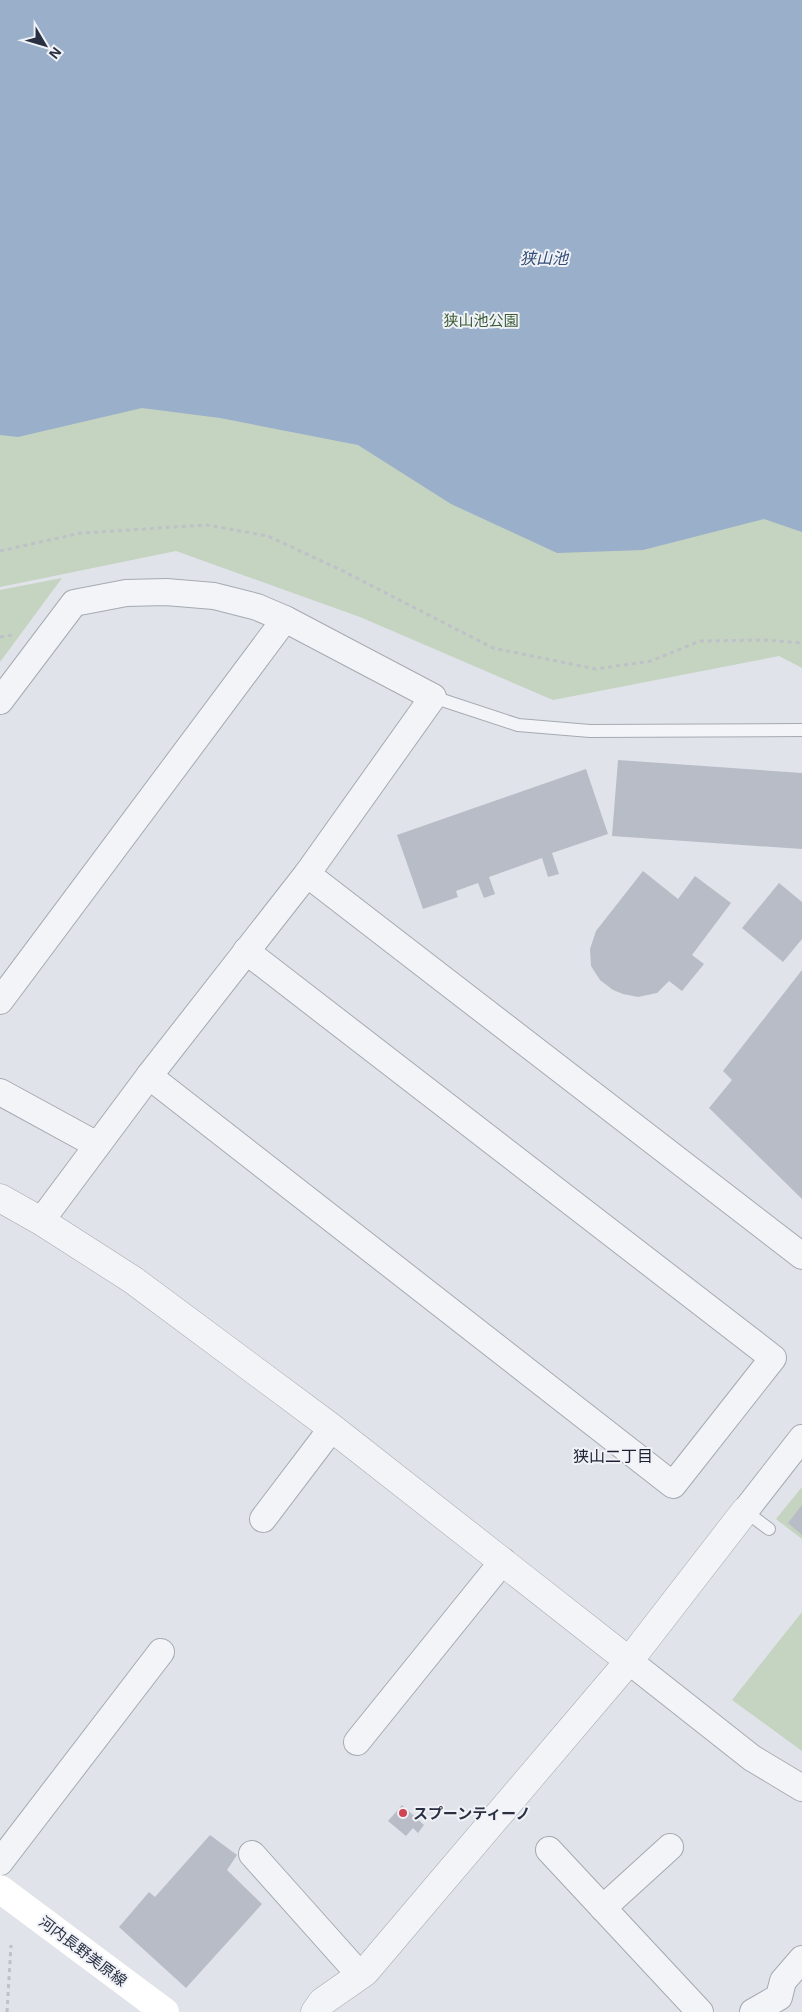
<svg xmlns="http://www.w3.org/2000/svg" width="802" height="2012" viewBox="0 0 802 2012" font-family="Arial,'Noto Sans JP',sans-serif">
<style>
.green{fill:#c5d3c1}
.water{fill:#9aafca}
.building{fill:#b7bcc6}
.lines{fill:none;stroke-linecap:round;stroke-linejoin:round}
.service-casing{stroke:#a5aab3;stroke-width:14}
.minor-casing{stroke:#a5aab3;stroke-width:28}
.tertiary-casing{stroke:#a5aab3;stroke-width:29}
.path{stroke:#bec1c8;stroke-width:3;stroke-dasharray:4 4;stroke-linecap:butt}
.service{stroke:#f3f4f7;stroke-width:12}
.minor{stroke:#f3f4f7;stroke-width:26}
.tertiary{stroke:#f3f4f7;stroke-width:28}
.secondary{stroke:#fff;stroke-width:28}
.poi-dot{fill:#d04352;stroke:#f0f2f7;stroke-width:2}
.labels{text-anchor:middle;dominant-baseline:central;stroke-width:4;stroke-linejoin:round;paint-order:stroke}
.park-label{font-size:15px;fill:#3b5d35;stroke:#f0f2f7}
.poi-label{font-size:15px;font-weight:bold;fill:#283041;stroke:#f0f2f7;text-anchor:start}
.street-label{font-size:15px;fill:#283041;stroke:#f0f2f7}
.water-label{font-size:16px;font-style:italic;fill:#324d76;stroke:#f0f2f7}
.neighbourhood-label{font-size:16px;fill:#1b2132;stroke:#f0f2f7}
</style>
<rect width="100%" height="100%" fill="#e0e3e9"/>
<!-- green -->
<g class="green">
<path d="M0 0H802V668L779 656 553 700 360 617 176 551 0 587Z"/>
<path d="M62 578 0 662V590Z"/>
<path d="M802 1487V1539L776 1519Z"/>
<path d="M802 1612V1751L732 1700Z"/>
</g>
<!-- water -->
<path class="water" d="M0 0H802V532L764 519 643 550 557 553 451 504 358 445 220 418 142 408 18 437 0 435Z"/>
<!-- building -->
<g class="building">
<path d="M618 760 802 773V849L612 836Z"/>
<path d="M586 769 608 834 552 853 559 874 548 877 542 858 489 877 495 894 484 898 478 883 456 891 458 897 423 909 397 835Z"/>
<path d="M643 871 678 899 695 876 731 903 692 955 704 964 682 991 669 981 657 993 638 997 623 994 613 990 600 980 591 966 590 949 596 931Z"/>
<path d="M779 883 802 902V939L783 962 742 928Z"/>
<path d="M802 970V1199L709 1108 732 1080 723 1071Z"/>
<path d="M802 1505V1535L788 1523Z"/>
<path d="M402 1805 424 1825 418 1833 413 1828 406 1836 388 1821Z"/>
<path d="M210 1835 237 1855 227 1870 262 1904 186 1988 119 1927 149 1892 155 1897Z"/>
</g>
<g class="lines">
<!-- service casing -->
<g class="service-casing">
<g id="service">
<path d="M433 697 518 725 590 731 802 730"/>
<path d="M745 1511 769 1529"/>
</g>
</g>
<!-- minor casing -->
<g class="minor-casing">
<g id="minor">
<path d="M0 701 74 603 126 593 166 592 214 596 257 607 285 619 433 697 307 874 149 1076 41 1221"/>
<path d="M307 874 802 1256"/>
<path d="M0 1001 285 619"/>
<path d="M149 1076 673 1485 773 1358 246 951"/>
<path d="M0 1092 97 1145"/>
<path d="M745 1511 802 1438"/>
<path d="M263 1519 332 1428"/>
<path d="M629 1661 752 1758 802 1788"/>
<path d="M357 1742 503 1561"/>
<path d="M549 1850 700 2012"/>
<path d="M252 1854 360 1975"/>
<path d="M0 1862 161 1652"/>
<path d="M603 1908 670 1847"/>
<path d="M753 2012 779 1997 783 1981 802 1959"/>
</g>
</g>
<!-- tertiary casing -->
<g class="tertiary-casing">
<g id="tertiary">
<path d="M0 1198 41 1221 133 1280 332 1428 629 1661"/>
<path d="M315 2012 322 2002 365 1972 629 1661 745 1511"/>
</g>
</g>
<!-- path -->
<g class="path">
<path d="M0 551 81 533 207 525 268 536 341 570 493 648 596 669 651 661 700 641 765 640 802 643"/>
<path d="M0 637 12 635"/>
<path d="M7 2012 11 1945"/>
</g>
<!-- service -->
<use href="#service" class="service"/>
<!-- minor -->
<use href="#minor" class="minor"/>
<!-- tertiary -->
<use href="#tertiary" class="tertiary"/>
<!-- secondary -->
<path class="secondary" d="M0 1889 165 2012"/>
</g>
<!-- markers -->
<circle class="poi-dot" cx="403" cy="1813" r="5"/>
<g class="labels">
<!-- park labels -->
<g class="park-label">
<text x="481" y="320">狭山池公園</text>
</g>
<!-- poi labels -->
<g class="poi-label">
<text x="413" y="1813">スプーンティーノ</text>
</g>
<!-- street labels -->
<g class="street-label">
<text transform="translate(83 1951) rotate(37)">河内長野美原線</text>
</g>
<!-- water labels -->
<g class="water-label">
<text x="544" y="258">狭山池</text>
</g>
<!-- neighbourhood labels -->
<g class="neighbourhood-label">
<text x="613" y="1456">狭山二丁目</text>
</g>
</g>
<!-- north arrow -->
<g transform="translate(45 45) rotate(128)" stroke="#f0f2f7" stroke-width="4" paint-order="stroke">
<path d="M0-4L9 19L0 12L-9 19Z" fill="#283041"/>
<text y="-8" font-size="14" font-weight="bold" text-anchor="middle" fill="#283041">N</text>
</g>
</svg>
